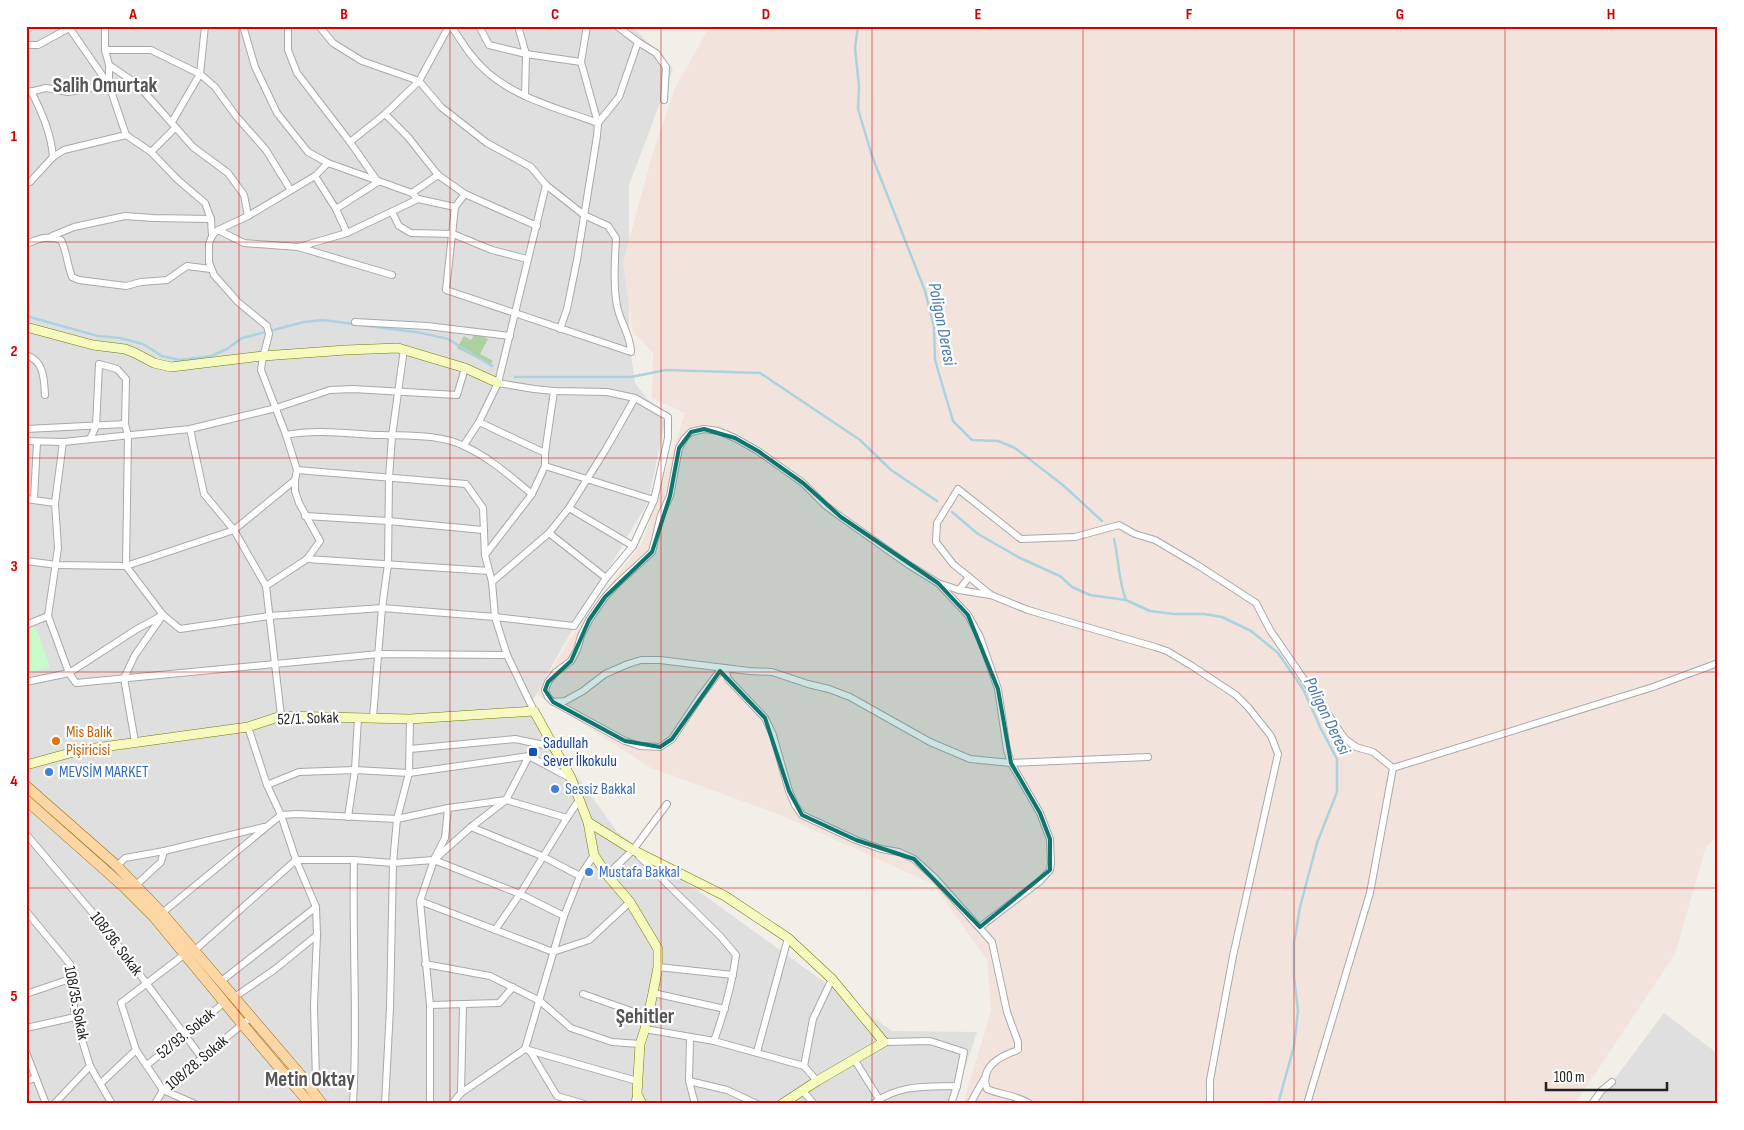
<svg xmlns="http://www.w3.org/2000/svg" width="1744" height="1130" viewBox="0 0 1744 1130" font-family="'Sofia Sans Condensed',sans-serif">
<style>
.residential{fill:#e0dfdf}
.military{fill:#f3e3dd}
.forest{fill:#add19e}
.park{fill:#c8facc}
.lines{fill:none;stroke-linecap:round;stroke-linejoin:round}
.stream{stroke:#aad3df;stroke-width:2.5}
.street-casing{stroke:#a9a9a9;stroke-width:8}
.secondary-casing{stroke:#707d05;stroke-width:10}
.primary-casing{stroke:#a06b00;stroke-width:11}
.street{stroke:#fff;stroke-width:6}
.secondary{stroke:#f7fabf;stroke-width:9}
.primary{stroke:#fcd6a4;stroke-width:10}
.marked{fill:#0f766e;fill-opacity:0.2;stroke:#0f766e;stroke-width:4;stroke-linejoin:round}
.grid{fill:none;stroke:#d40000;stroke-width:1;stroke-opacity:0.55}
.food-dot{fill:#e8710a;stroke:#fff;stroke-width:2}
.transit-dot{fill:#1a4fb4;stroke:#fff;stroke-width:2}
.shop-dot{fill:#3f7fe0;stroke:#fff;stroke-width:2}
.labels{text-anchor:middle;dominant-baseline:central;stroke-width:4.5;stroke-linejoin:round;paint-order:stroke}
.street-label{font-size:16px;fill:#222;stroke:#fff}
.food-label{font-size:16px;fill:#c56008;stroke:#fff;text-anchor:start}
.transit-label{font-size:16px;fill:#164399;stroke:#fff;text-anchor:start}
.shop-label{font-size:16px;fill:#366cbe;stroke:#fff;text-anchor:start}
.water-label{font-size:18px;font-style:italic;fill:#4a7aab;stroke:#fff}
.district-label{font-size:21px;font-weight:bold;fill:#555;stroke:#fff}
.neatline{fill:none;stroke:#d40000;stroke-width:2}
.grid-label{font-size:16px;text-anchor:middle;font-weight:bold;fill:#d40000}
</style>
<rect width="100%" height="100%" fill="#f2efe9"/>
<!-- residential -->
<g class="residential">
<path d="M26 26H632L673 69 629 185V339L635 383 665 422 648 502 563 646 533 700 532 714 618 833 892 1031 977 1032 953 1104H26Z"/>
<path d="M1664 1013 1718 1054V1104H1596Z"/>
</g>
<!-- military -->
<path class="military" d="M710 26H1718V836L1706 847 1675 954 1575 1104H963L991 1011 987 960 933 884 783 816 651 768 536 694 572 636 643 541 685 413 652 398 653 353 633 332 623 263 651 159 674 90Z"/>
<!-- forest -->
<path class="forest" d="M475 333 488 339 480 354 493 361 490 365 457 348 464 336 471 340Z"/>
<!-- park -->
<path class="park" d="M36 627 50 668 26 673V631Z"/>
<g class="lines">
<!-- stream -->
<g class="stream">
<path d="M858 26 855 48 859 86 858 109 872 156 925 291 934 327 935 360 953 421 972 440 998 441 1015 448 1064 486 1102 521"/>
<path d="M26 316 98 336 120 338 143 344 162 356 180 360 211 356 227 349 242 338 250 336 304 322 323 320 422 333 448 339 492 366"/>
<path d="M515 377H631L666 370 760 373 860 440 891 470 937 501"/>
<path d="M952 512 978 534 1020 558 1060 576 1072 587 1090 595 1126 600"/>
<path d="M1114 539C1119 559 1118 580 1126 600L1150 611 1174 614H1204L1222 617 1251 631 1278 653 1303 689 1321 729 1337 759V792L1317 843 1300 907 1294 943V976L1298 1011 1294 1046 1278 1104"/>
</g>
<!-- street casing -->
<g class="street-casing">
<g id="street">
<path d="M68 26 109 85 126 135"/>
<path d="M243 26 255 67 277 113 308 152 328 163 412 193 418 199 455 207 465 194 537 226"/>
<path d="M288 26V50L297 73 350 142 378 182 336 209"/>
<path d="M319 26 333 43 362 61 419 81 441 107 487 143 531 167 546 185 584 215 608 226 616 238C615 261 613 284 617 306 620 322 631 336 631 352L446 290 455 207"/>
<path d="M451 26C462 42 472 59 487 72 518 99 560 109 598 123L619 97 638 42"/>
<path d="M479 26 489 45 526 54 581 62"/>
<path d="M518 26 526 54 525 96"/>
<path d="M617 26 638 42 656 53 666 67 664 100"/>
<path d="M26 45H38L69 28"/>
<path d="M105 50H151L200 74 215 87 236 116 266 150 290 189"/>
<path d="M109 65 137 84 193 147 228 173 244 195 248 216"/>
<path d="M31 91C42 113 51 133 53 157"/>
<path d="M26 93 46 88 68 92 109 85V65L105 50V26"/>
<path d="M385 114 408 137 438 175 465 194"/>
<path d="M172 122 200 74 205 26"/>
<path d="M350 142 385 114 419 81 449 26"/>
<path d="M151 152 175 128"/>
<path d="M315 176 336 209 347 233"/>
<path d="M26 183 30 182 53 157 64 150 126 135 151 152 178 180 205 203 211 219 212 236"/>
<path d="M412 193 438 175"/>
<path d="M392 212 399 226 411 233 453 234 492 250 527 259"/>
<path d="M218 230 244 243 298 247 392 275"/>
<path d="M52 236 74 227 125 216 153 218 211 219"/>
<path d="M26 244C39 239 47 235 61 240 67 252 67 264 72 277L79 280 126 286 141 282 167 280 187 266 211 269"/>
<path d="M299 247 347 233 418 199"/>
<path d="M355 322 427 326 510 336"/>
<path d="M560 329 567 309 577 260 597 136 598 123 581 62 587 26"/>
<path d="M26 355C44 361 44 378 45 395"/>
<path d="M479 422 545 453"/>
<path d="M26 429 125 424"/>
<path d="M190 429 204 494 234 530 266 586"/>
<path d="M286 435C318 429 350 434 381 435 408 436 440 434 464 446 489 457 511 477 532 494"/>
<path d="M90 439 96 426 99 364 117 369 126 379 125 424 128 436 126 566 163 615 180 629 269 616 382 608 495 617 574 626 606 578 633 546 654 500 668 438V417L635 398 607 392 554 391 534 389 498 383"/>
<path d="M26 441 63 442 190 429 276 408 330 390 353 389 457 395 465 368"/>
<path d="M464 445 479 422 498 383 546 185"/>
<path d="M545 466 654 500"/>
<path d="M297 470 466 484 483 508 485 555 492 582 495 617 507 655 534 711"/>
<path d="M26 499 55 503 58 548 48 616 69 673 76 683 379 654 507 655"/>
<path d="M34 499 37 442"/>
<path d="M55 503 63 442"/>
<path d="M569 508 633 546"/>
<path d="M305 516 388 521 483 530"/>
<path d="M549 533 606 578"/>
<path d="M485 555 532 494 545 466V453L554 391"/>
<path d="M307 559 489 571"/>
<path d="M26 561 57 565 126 566 234 530 295 480"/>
<path d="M492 582 549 533 569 508 606 449 635 398"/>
<path d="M940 585 968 615 980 637 998 689 1007 750 1011 763 1040 813 1050 839 1051 863 1050 870 1040 881 980 927"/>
<path d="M959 590 969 577"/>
<path d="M990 595 959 590 938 583 909 565 841 517 825 505 803 483 758 451 735 438 718 431 704 429 691 432 685 438 679 448 670 496 661 515 652 552 618 583 605 597 589 620 581 636 577 650 571 661 555 673 548 682 545 690 548 697 553 702 565 701 583 691 605 674 628 664 641 660H660L749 671 772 672 808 684 829 689 850 697 930 742 970 759 1011 763 1148 757"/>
<path d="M26 625 48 616"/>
<path d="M725 668 728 679 765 718 773 735 789 791 795 805 802 815 856 840 881 849 899 852 914 859 934 877 992 942 1007 1012 1018 1042V1050C1000 1056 979 1067 987 1089 1001 1095 1017 1095 1030 1104"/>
<path d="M26 682 69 673 137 629 163 615 135 655 124 678 135 742"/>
<path d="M554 702 625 741 640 746 660 747 672 739 700 697 722 668"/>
<path d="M281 716 266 586 307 559 320 541 299 503 295 491V480L297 470 286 435 261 370 262 362 269 334 267 326 238 302 214 275 209 262V244L212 236 218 230 248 216 315 176 328 163"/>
<path d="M373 717 382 608 388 564 389 478 392 436 404 349"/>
<path d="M248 727 267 785 281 815 296 860 316 907 317 935 314 1005 316 1081H354"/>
<path d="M410 749 515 739 554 747"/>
<path d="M1393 768 1653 687 1718 663"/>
<path d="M267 785 299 772 355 770 409 773 529 756 570 778"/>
<path d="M348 817 355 770 358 718"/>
<path d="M471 827 542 856 580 876"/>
<path d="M26 834 103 925 202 1058"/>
<path d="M639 856 721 937 736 955C732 985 724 1013 714 1041"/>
<path d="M435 857 445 838 448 808"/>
<path d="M117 866 125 858 164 851 264 827"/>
<path d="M607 875 633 850 667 804"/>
<path d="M135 886 161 862 164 851"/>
<path d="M420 901 553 952 589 940 630 902"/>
<path d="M26 911 70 964 75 1017 90 1066 112 1104"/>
<path d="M162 913 281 815 297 814 397 819 448 808 506 800 529 756"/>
<path d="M495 930 520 894 567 818"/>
<path d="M195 950 296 860H354L393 863 434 860 520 894 564 916"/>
<path d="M185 954 121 1003 136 1050 163 1090 195 1104"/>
<path d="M425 964 490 976 540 1001 571 1028 612 1042 640 1044"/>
<path d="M658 967 733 975"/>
<path d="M220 982 316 907"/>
<path d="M653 993 725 1009"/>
<path d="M26 994 73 978"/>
<path d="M583 994 648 1017"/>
<path d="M233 998 274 970 317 935"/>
<path d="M430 1005 499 1003 513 987"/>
<path d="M26 1028 75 1017"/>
<path d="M645 1029 714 1041 804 1066 817 1081"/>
<path d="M690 1038 689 1081 695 1104"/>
<path d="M884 1042 930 1041 964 1052 957 1086 951 1104"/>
<path d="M525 1049 637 1081"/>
<path d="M530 1051 557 1096 584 1104"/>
<path d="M26 1052 46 1104"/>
<path d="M757 1052 788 938"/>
<path d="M854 1059 879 1099"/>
<path d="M147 1065 225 1002"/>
<path d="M804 1066 813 1019 832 979"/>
<path d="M26 1081 36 1078"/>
<path d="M689 1081 727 1090 757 1104"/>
<path d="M101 1083 136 1050"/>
<path d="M803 1091 814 1104"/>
<path d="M461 1093 463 1004"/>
<path d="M54 1104 90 1066"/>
<path d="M155 1104 163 1090 250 1018"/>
<path d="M353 1104C358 1023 352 942 354 860"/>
<path d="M385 1104 390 1008 393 863 397 819 409 773 410 719"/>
<path d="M430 1104V1005L420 901 434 860 471 827 506 800 567 818 579 800"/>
<path d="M452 1104 461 1093 525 1049 564 916 580 876 594 855"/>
<path d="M634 1104 637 1094"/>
<path d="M873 1104C898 1084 927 1087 957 1086"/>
<path d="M970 1104 984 1079"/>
<path d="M1210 1104V1080L1233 956 1278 754 1271 736 1248 707 1236 695 1192 666 1167 651 1155 647 1028 610 991 595 953 564 936 542 937 523 958 489 1021 539 1075 537 1119 525 1135 534 1155 540 1199 566 1256 603 1270 630 1345 739 1356 747 1373 752 1393 768 1370 893 1307 1104"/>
<path d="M1592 1104 1601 1091 1612 1082"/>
<path d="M1717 1104 1718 1103"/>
</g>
</g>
<!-- secondary casing -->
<g class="secondary-casing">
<g id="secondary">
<path d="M26 327 93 345 125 349 135 353 154 363 171 367 263 356 346 350 398 348 465 368 498 383"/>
<path d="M26 765 81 750 248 727 281 716 410 719 534 711 571 778 588 822 594 855 607 875 630 902 658 949V967L653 993 645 1029 640 1044 637 1094 642 1104"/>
<path d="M588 822 633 850 725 896 788 938 832 979 884 1042 817 1081 782 1104"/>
</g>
</g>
<!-- primary casing -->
<g class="primary-casing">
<g id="primary">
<path d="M26 786 117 866 162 913 299 1073 322 1104"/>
<path d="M26 800 124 887 154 917 243 1025 310 1104"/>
</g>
</g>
<!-- street -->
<use href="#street" class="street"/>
<!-- secondary -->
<use href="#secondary" class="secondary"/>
<!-- primary -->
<use href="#primary" class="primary"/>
</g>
<!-- marked area -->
<path class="marked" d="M704 429 735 438 758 451 803 483 841 517 938 583 968 615 998 689 1011 763 1040 813 1050 839V870L980 927 914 859 856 840 802 815 789 791 765 718 720 671 672 739 660 747 625 741 553 702 545 690 548 682 571 661 589 620 605 597 652 552 670 496 679 448 691 432Z"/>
<!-- grid -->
<path class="grid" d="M239 26V1104M450 26V1104M661 26V1104M872 26V1104M1083 26V1104M1294 26V1104M1505 26V1104M26 242H1718M26 458H1718M26 672H1718M26 888H1718"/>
<!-- markers -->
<circle class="food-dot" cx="56" cy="741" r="5"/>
<rect class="transit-dot" x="528" y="747" width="10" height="10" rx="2.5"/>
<g class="shop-dot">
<circle cx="49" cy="772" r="5"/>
<circle cx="555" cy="789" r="5"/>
<circle cx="589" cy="872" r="5"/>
</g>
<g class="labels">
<!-- street labels -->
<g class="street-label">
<text transform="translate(308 719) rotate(-2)">52/1. Sokak</text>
<text transform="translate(116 944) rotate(53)">108/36. Sokak</text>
<text transform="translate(76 1003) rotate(79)">108/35. Sokak</text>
<text transform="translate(186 1034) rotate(-39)">52/93. Sokak</text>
<text transform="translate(197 1063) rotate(-40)">108/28. Sokak</text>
</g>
<!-- food labels -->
<g class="food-label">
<text x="66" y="732">Mis Balık<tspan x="66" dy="18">Pişiricisi</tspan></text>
</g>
<!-- transit labels -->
<g class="transit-label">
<text x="543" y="743">Sadullah<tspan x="543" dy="18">Sever İlkokulu</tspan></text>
</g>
<!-- shop labels -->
<g class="shop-label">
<text x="59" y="772">MEVSİM MARKET</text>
<text x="565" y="789">Sessiz Bakkal</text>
<text x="599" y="872">Mustafa Bakkal</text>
</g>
<!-- water labels -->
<g class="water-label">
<text transform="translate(942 324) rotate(79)">Poligon Deresi</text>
<text transform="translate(1327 716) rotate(64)">Poligon Deresi</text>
</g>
<!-- district labels -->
<g class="district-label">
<text x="105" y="85">Salih Omurtak</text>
<text x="645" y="1016">Şehitler</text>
<text x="310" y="1079">Metin Oktay</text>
</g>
</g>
<!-- border -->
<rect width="1744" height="1130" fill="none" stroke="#ffffff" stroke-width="55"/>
<!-- scale -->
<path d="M1546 1082v8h121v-8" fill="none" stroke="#222222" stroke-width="2.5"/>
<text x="1554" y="1082" font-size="15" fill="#222222" stroke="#ffffff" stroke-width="4" paint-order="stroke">100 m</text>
<rect x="28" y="28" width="1688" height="1074" class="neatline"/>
<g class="grid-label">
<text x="133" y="19">A</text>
<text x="344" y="19">B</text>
<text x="555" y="19">C</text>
<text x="766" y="19">D</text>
<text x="978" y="19">E</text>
<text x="1189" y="19">F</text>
<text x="1400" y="19">G</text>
<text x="1611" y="19">H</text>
<text x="14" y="141">1</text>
<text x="14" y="356">2</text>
<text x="14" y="571">3</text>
<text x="14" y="786">4</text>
<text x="14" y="1001">5</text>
</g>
</svg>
